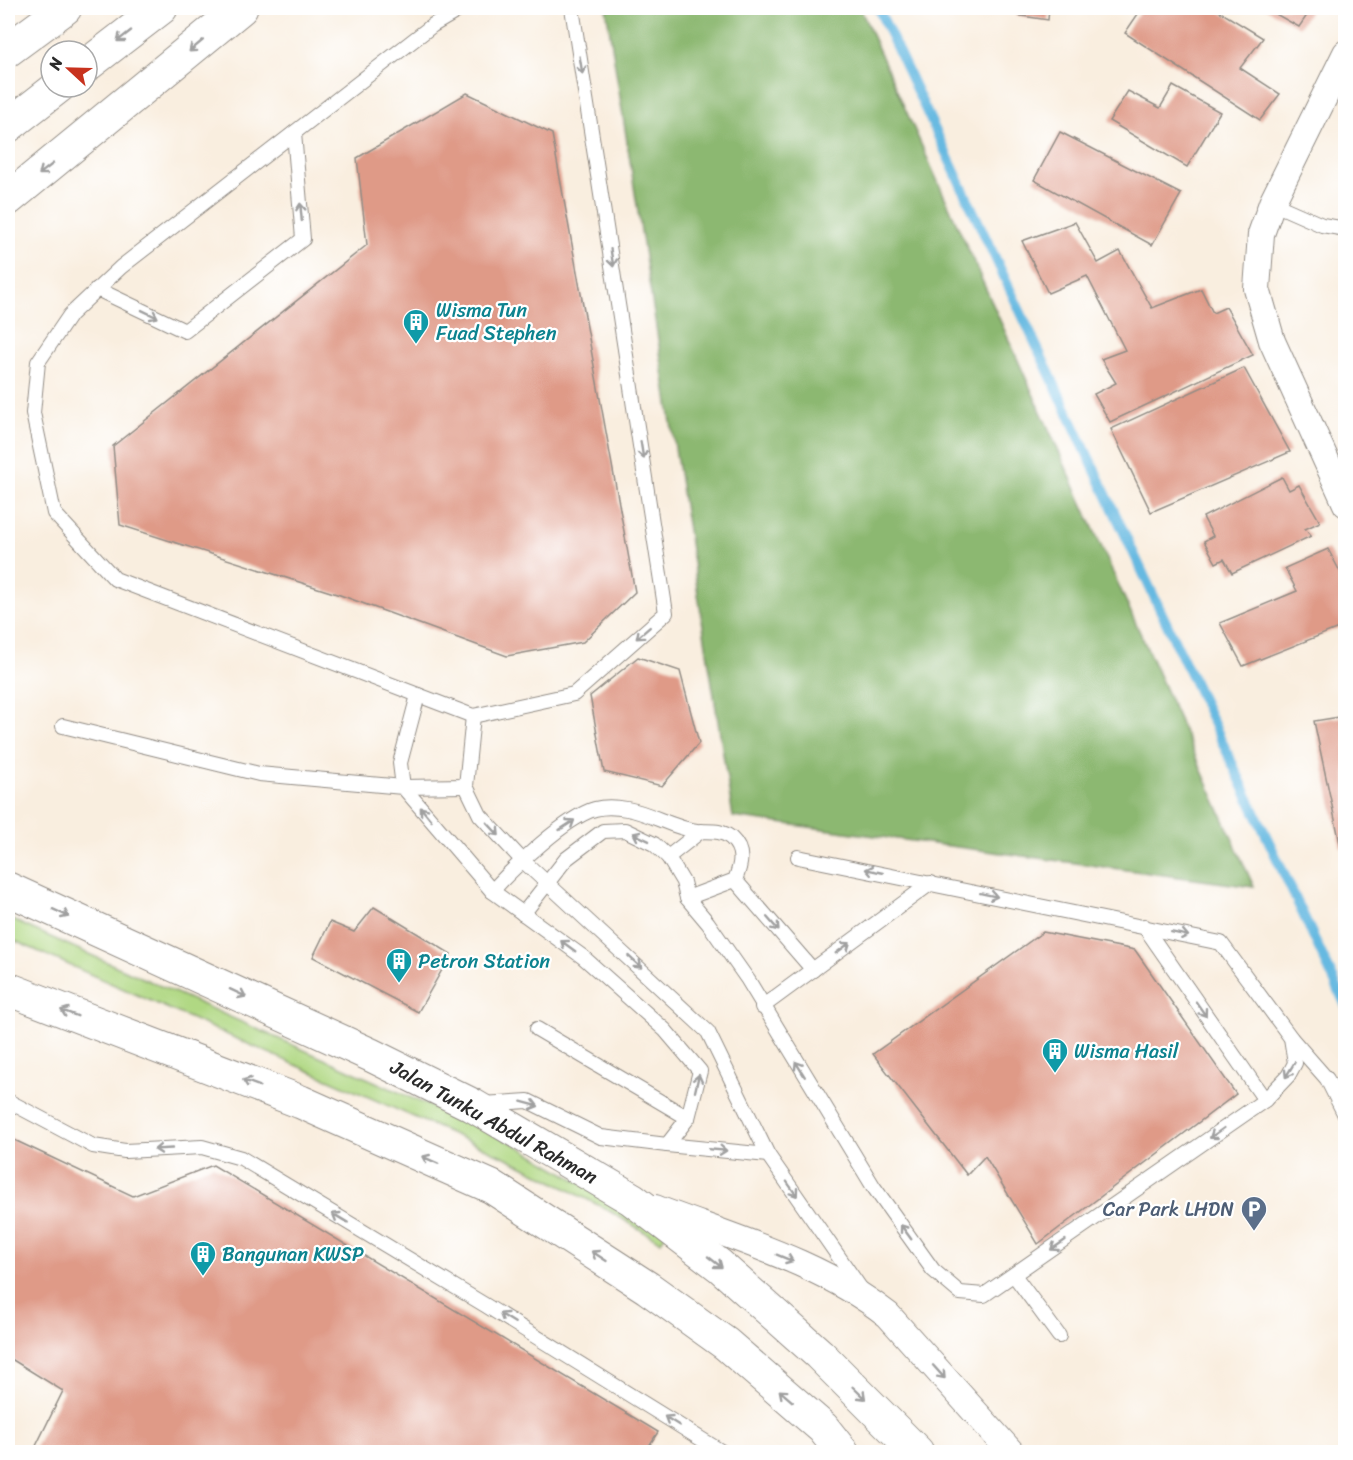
<svg xmlns="http://www.w3.org/2000/svg" width="1353" height="1460" viewBox="0 0 1353 1460" font-family="Sriracha,sans-serif">
<style>
.green{fill:#b0d883;stroke:#6e8257;stroke-width:1.5}
.forest{fill:#8cb871;stroke:#5c724e;stroke-width:1.5}
.lines{fill:none;stroke-linecap:round;stroke-linejoin:round}
.stream{stroke:#66b9e1;stroke-width:10}
.building{fill:#df9a87}
.service-casing{stroke:#928c85;stroke-width:16}
.minor-casing{stroke:#928c85;stroke-width:28}
.primary-casing{stroke:#928c85;stroke-width:35}
.service{stroke:#fff;stroke-width:14}
.minor{stroke:#fff;stroke-width:26}
.primary{stroke:#fff;stroke-width:33}
.oneway{stroke:#a0a0a0}
.labels{text-anchor:middle;dominant-baseline:central;stroke-width:4.5;stroke-linejoin:round;paint-order:stroke}
.culture-label{font-size:20px;fill:#0d838f;stroke:#fff;text-anchor:start}
.street-label{font-size:20px;fill:#2b2b2b;stroke:#fff}
.service-label{font-size:20px;fill:#4e5e75;stroke:#fff;text-anchor:end}
</style>
<rect width="100%" height="100%" fill="#fff"/>
<filter id="ink" filterUnits="userSpaceOnUse"><feTurbulence type="fractalNoise" baseFrequency=".0167" numOctaves="2"/><feDisplacementMap in="SourceGraphic" scale="12" xChannelSelector="R" yChannelSelector="G"/><feConvolveMatrix kernelMatrix="1 2 1 2 8 2 1 2 1" color-interpolation-filters="sRGB"/></filter>
<filter id="wash" filterUnits="userSpaceOnUse"><feTurbulence type="fractalNoise" baseFrequency=".008" numOctaves="4" result="noise"/><feDisplacementMap in="SourceGraphic" scale="24" xChannelSelector="R" yChannelSelector="G"/><feGaussianBlur stdDeviation="1.35" result="paint"/><feColorMatrix in="noise" values="0 0 0 0 0 0 0 0 0 0 0 0 0 0 0 0 0 1.4 0 .05"/><feComposite in="paint" operator="in"/></filter>
<g filter="url(#wash)">
<rect width="100%" height="100%" fill="#f9eedf"/>
<!-- green -->
<path class="green" d="M8 918 515 1144 666 1233 661 1242 606 1209 509 1159 8 938Z"/>
<!-- forest -->
<path class="forest" d="M606 8H860L1254 887 733 817Z"/>
<g class="lines">
<!-- stream -->
<path class="stream" d="M878 8 1346 1006"/>
</g>
<g id="blocks">
<!-- building -->
<g class="building">
<path d="M1017 8H1049L1048 20 1016 15Z"/>
<path d="M1142 8H1214L1263 38 1240 68 1280 94 1260 120 1125 33Z"/>
<path d="M1265 8H1312L1299 27Z"/>
<path d="M1173 86 1220 112 1187 167 1109 121 1128 91 1160 108Z"/>
<path d="M467 93 552 134 635 592 583 642 507 656 340 595 120 525 113 446 367 245 357 158Z"/>
<path d="M1060 132 1181 194 1152 245 1034 180Z"/>
<path d="M1075 222 1098 263 1120 251 1152 308 1201 289 1213 313 1226 307 1253 355 1110 422 1094 394 1116 383 1101 359 1125 350 1087 276 1048 293 1022 241Z"/>
<path d="M1244 368 1290 452 1151 512 1111 429Z"/>
<path d="M1282 477 1289 490 1299 485 1320 522 1305 529 1311 536 1232 573 1224 559 1216 563 1204 541 1213 536 1203 517Z"/>
<path d="M1328 549 1346 583V625L1243 666 1220 623 1297 591 1285 568Z"/>
<path d="M638 657 680 671 699 743 662 786 604 772 590 696Z"/>
<path d="M1346 716V848H1341L1314 721Z"/>
<path d="M374 907 451 954 418 1012 313 957 330 922 354 932Z"/>
<path d="M1043 932 1135 950 1236 1094 1038 1244 985 1156 967 1175 873 1054Z"/>
<path d="M8 1137 133 1196 213 1165 658 1432 645 1452H33L63 1391 8 1357Z"/>
</g>
</g>
</g>
<g filter="url(#ink)">
<use href="#blocks" fill-opacity="0" stroke="#928c85" stroke-width="1.5"/>
<g class="lines">
<!-- service casing -->
<g class="service-casing">
<g id="service">
<path d="M462 8 433 25 121 267 70 315 38 362 33 413 54 513 115 579 473 716 574 694 666 613 572 8"/>
<path d="M1272 203 1322 225 1346 229"/>
<path d="M97 289 185 331 303 239 294 133"/>
<path d="M418 695 400 763 403 787 492 891 583 957 665 1030 700 1071 688 1118 667 1145 601 1137 528 1101 483 1104"/>
<path d="M473 716 466 786 480 815 521 859 708 1032 768 1155 861 1289"/>
<path d="M63 726 259 774 403 787 466 786"/>
<path d="M668 857 701 831"/>
<path d="M735 880 813 970"/>
<path d="M492 891C513 868 566 817 595 809 606 806 616 807 627 809 651 813 672 828 697 831 709 832 721 829 731 838 745 851 741 865 735 880L687 898"/>
<path d="M523 914 566 859 603 831 625 830 654 844 668 857 683 882 687 898 708 923 748 980 873 1186 933 1270 960 1293 984 1295 1265 1100 1288 1076 1295 1063 1291 1038 1221 943 798 857"/>
<path d="M1144 926 1265 1100"/>
<path d="M762 1007 931 883"/>
<path d="M537 1029 688 1118"/>
<path d="M1291 1038 1327 1079 1346 1117"/>
<path d="M8 1101 93 1146 125 1151 202 1147 241 1158 485 1305 722 1452"/>
<path d="M667 1145 768 1155"/>
<path d="M1014 1275 1059 1336"/>
</g>
</g>
<!-- minor casing -->
<g class="minor-casing">
<g id="minor">
<path d="M1346 53 1272 203 1261 234 1257 289 1272 341 1346 504"/>
<path d="M655 1208C733 1238 821 1262 888 1315L1011 1452"/>
</g>
</g>
<!-- primary casing -->
<g class="primary-casing">
<g id="primary">
<path d="M8 50 65 8"/>
<path d="M87 65 161 8"/>
<path d="M8 126 58 87"/>
<path d="M8 199 241 8"/>
<path d="M8 889 371 1055 472 1105 632 1199 720 1266 819 1354 917 1452"/>
<path d="M8 989 301 1102 492 1187 648 1288 726 1344 823 1428 842 1452"/>
</g>
</g>
<!-- service -->
<use href="#service" class="service"/>
<!-- minor -->
<use href="#minor" class="minor"/>
<!-- primary -->
<use href="#primary" class="primary"/>
</g>
<!-- one-way arrows -->
<defs><path id="oneway-shaft" d="M-6 0H5M1.5-3L5.5 0L1.5 3" fill="none" stroke-width="1.6" stroke-linecap="round" stroke-linejoin="round" transform="scale(1.5)"/></defs>
<g class="oneway">
<use href="#oneway-shaft" transform="translate(124 36) rotate(142)"/>
<use href="#oneway-shaft" transform="translate(196 46) rotate(140)"/>
<use href="#oneway-shaft" transform="translate(581 65) rotate(81)"/>
<use href="#oneway-shaft" transform="translate(46 169) rotate(142)"/>
<use href="#oneway-shaft" transform="translate(301 212) rotate(-95)"/>
<use href="#oneway-shaft" transform="translate(612 258) rotate(81)"/>
<use href="#oneway-shaft" transform="translate(150 314) rotate(26)"/>
<use href="#oneway-shaft" transform="translate(642 450) rotate(81)"/>
<use href="#oneway-shaft" transform="translate(643 633) rotate(139)"/>
<use href="#oneway-shaft" transform="translate(426 814) rotate(-129)"/>
<use href="#oneway-shaft" transform="translate(567 825) rotate(-33)"/>
<use href="#oneway-shaft" transform="translate(493 829) rotate(47)"/>
<use href="#oneway-shaft" transform="translate(641 837) rotate(-154)"/>
<use href="#oneway-shaft" transform="translate(874 871) rotate(-168)"/>
<use href="#oneway-shaft" transform="translate(989 895) rotate(12)"/>
<use href="#oneway-shaft" transform="translate(61 913) rotate(25)"/>
<use href="#oneway-shaft" transform="translate(773 924) rotate(49)"/>
<use href="#oneway-shaft" transform="translate(1180 934) rotate(12)"/>
<use href="#oneway-shaft" transform="translate(568 946) rotate(-144)"/>
<use href="#oneway-shaft" transform="translate(843 948) rotate(-36)"/>
<use href="#oneway-shaft" transform="translate(635 962) rotate(42)"/>
<use href="#oneway-shaft" transform="translate(238 993) rotate(25)"/>
<use href="#oneway-shaft" transform="translate(1201 1009) rotate(55)"/>
<use href="#oneway-shaft" transform="translate(69 1013) rotate(-159)"/>
<use href="#oneway-shaft" transform="translate(800 1069) rotate(-122)"/>
<use href="#oneway-shaft" transform="translate(1290 1070) rotate(121)"/>
<use href="#oneway-shaft" transform="translate(251 1083) rotate(-159)"/>
<use href="#oneway-shaft" transform="translate(697 1083) rotate(-77)"/>
<use href="#oneway-shaft" transform="translate(530 1104) rotate(15)"/>
<use href="#oneway-shaft" transform="translate(1217 1133) rotate(145)"/>
<use href="#oneway-shaft" transform="translate(163 1149) rotate(177)"/>
<use href="#oneway-shaft" transform="translate(718 1150) rotate(5)"/>
<use href="#oneway-shaft" transform="translate(430 1160) rotate(-156)"/>
<use href="#oneway-shaft" transform="translate(792 1189) rotate(55)"/>
<use href="#oneway-shaft" transform="translate(340 1218) rotate(-149)"/>
<use href="#oneway-shaft" transform="translate(906 1232) rotate(-126)"/>
<use href="#oneway-shaft" transform="translate(1058 1245) rotate(146)"/>
<use href="#oneway-shaft" transform="translate(599 1256) rotate(-147)"/>
<use href="#oneway-shaft" transform="translate(785 1258) rotate(22)"/>
<use href="#oneway-shaft" transform="translate(715 1262) rotate(38)"/>
<use href="#oneway-shaft" transform="translate(507 1318) rotate(-148)"/>
<use href="#oneway-shaft" transform="translate(939 1372) rotate(48)"/>
<use href="#oneway-shaft" transform="translate(859 1393) rotate(44)"/>
<use href="#oneway-shaft" transform="translate(786 1396) rotate(-139)"/>
<use href="#oneway-shaft" transform="translate(672 1421) rotate(-148)"/>
</g>
</g>
<!-- icons -->
<defs>
<g id="building-pin" transform="scale(1.35)"><path d="M0 17L-7.5 6A9.5 9.5 0 1 1 7.5 6Z" fill="#0f9aa8" stroke="#fff"/><path d="M-4-6H4V6H1V3H-1V6H-4ZM-2.5-4.3h1.7v1.8h-1.7ZM.8-4.3h1.7v1.8H.8ZM-2.5-1h1.7V.8h-1.7ZM.8-1h1.7V.8H.8Z" fill="#fff"/></g>
<g id="parking-pin" transform="scale(1.35)"><path d="M0 17L-7.5 6A9.5 9.5 0 1 1 7.5 6Z" fill="#5c6f8a" stroke="#fff"/><path d="M-3.5-5.5H1a3.5 3.5 0 0 1 0 7H-1V5.5H-3.5ZM-1-3.4V-.6H.8a1.4 1.4 0 0 0 0-2.8Z" fill="#fff"/></g>
</defs>
<g fill-rule="evenodd">
<use href="#building-pin" x="416" y="322"/>
<use href="#building-pin" x="399" y="961"/>
<use href="#building-pin" x="1055" y="1051"/>
<use href="#parking-pin" x="1254" y="1209"/>
<use href="#building-pin" x="203" y="1254"/>
</g>
<g class="labels">
<!-- culture labels -->
<g class="culture-label">
<text x="436" y="310">Wisma Tun<tspan x="436" dy="23">Fuad Stephen</tspan></text>
<text x="418" y="961">Petron Station</text>
<text x="1074" y="1051">Wisma Hasil</text>
<text x="222" y="1254">Bangunan KWSP</text>
</g>
<!-- street labels -->
<g class="street-label">
<text transform="translate(494 1122) rotate(29)">Jalan Tunku Abdul Rahman</text>
</g>
<!-- service labels -->
<g class="service-label">
<text x="1234" y="1209">Car Park LHDN</text>
</g>
</g>
<!-- margin -->
<rect width="1353" height="1460" fill="none" stroke="#fff" stroke-width="30"/>
<!-- north arrow -->
<g transform="translate(69 69) rotate(292)"><circle r="28" fill="#ffffff" stroke="#aaaaaa" stroke-width="1.5"/>
<path d="M0-4.5L10 22L0 15L-10 22Z" fill="#c8321e"/>
<text y="-9" font-size="16" font-weight="bold" text-anchor="middle" fill="#2b2b2b">N</text>
</g>
</svg>
